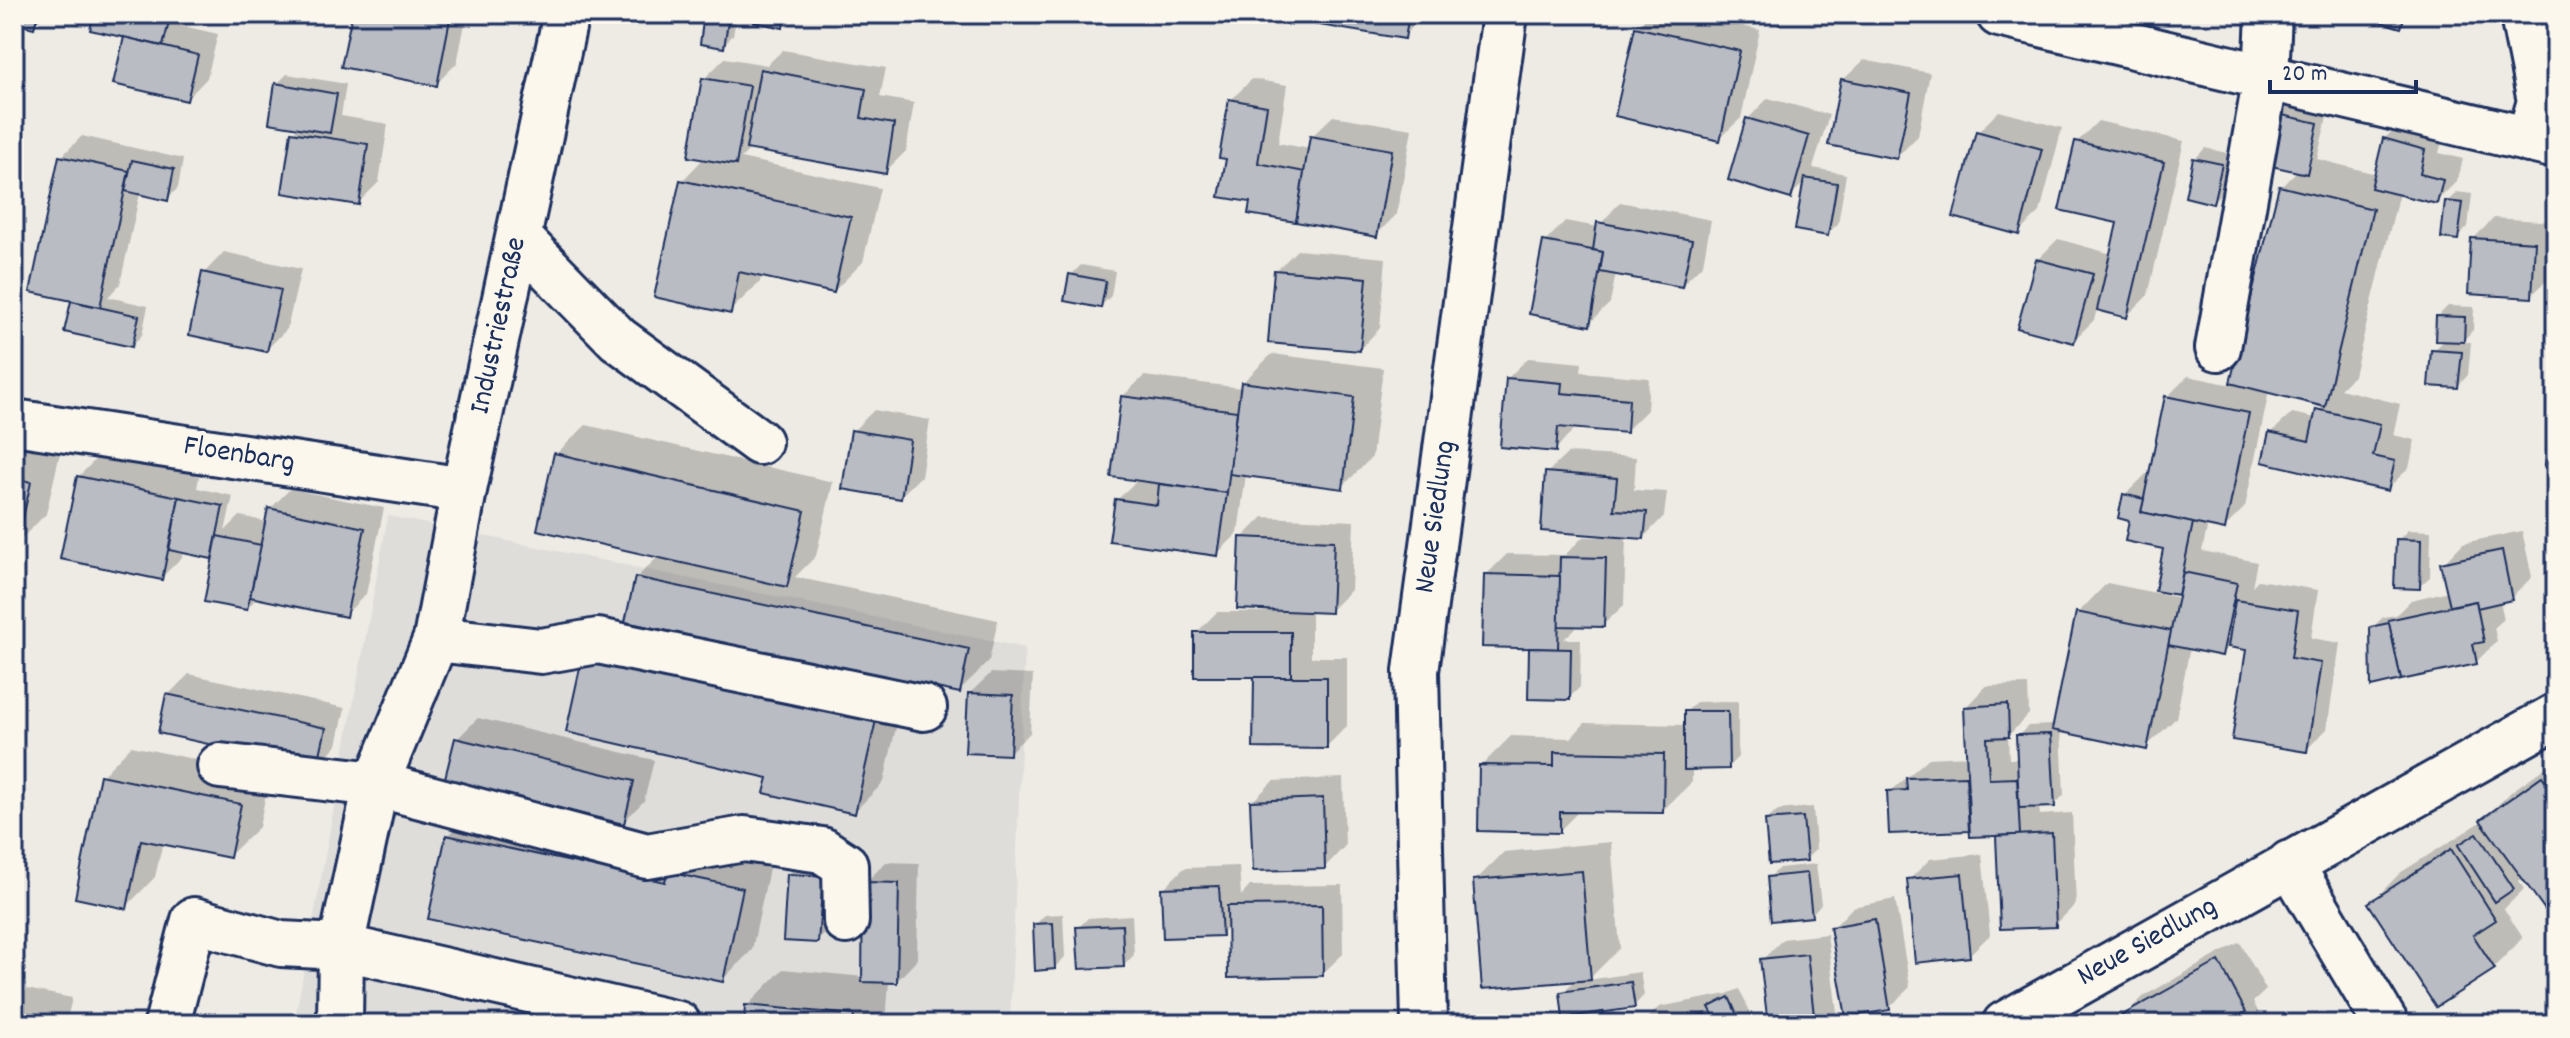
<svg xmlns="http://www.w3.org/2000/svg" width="2570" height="1038" viewBox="0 0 2570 1038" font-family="Dekko,sans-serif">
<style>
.built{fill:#deddda}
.shadow{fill:#0003}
.building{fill:#b9bcc3;stroke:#1b2f5e;stroke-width:2}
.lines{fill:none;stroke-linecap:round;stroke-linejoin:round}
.minor-casing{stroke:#1b2f5e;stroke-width:50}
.minor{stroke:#fbf7ec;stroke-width:44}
.labels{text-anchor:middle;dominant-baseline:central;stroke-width:8;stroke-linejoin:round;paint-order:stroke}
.street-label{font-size:30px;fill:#1b2f5e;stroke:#fbf7ec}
</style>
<rect width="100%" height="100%" fill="#eeebe4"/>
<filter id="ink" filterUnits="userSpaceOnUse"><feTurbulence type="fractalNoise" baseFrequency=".0125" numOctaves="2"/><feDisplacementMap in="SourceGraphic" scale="16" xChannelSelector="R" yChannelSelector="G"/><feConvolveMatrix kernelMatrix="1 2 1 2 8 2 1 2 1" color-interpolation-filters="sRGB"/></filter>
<g filter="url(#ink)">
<!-- built -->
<path class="built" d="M388 516 1025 648 1010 1024H294Z"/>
<!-- shadow -->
<g class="shadow">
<path d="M14 14H44L33 26 14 21Z"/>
<path d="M96 14H186L183 26 218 34 207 78 187 99 127 36Z"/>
<path d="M354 14H467L457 63 436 84Z"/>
<path d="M706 14H737L733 35 723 46 702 42Z"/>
<path d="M758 14H794L782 26Z"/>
<path d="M1317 14H1425L1404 36Z"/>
<path d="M1650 14H1688L1760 30 1741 118 1720 138 1637 28Z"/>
<path d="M2360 14H2411L2400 26Z"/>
<path d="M783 50 886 68 880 97 914 103 906 151 885 172 751 148 741 158 880 188 863 262 834 291 761 275 760 282 730 311 682 181 704 158V79L725 58 767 65Z"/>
<path d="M1864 60 1930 73 1918 136 1897 157 1843 80Z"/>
<path d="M287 74 346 84 341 116 388 124 379 182 358 203 293 133 300 126 277 84Z"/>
<path d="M1252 79 1287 85 1278 143 1310 149 1312 136 1333 116 1412 129 1397 214 1377 234 1253 200 1228 158 1231 100Z"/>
<path d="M1768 98 1829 115 1813 168 1846 174 1838 224 1827 234 1805 182 1790 196 1748 119Z"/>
<path d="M2290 105 2328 113 2317 159 2376 174 2384 139 2405 119 2445 129 2439 153 2463 159 2457 181 2436 202 2399 193 2354 375 2340 389 2400 404 2393 435 2415 440 2409 468 2388 488 2271 433 2292 413 2316 418 2323 405 2269 391 2245 507 2225 527 2208 524 2202 551 2257 562 2252 586 2258 580 2318 590 2311 638 2340 643 2327 729 2306 750 2248 649 2229 646 2221 654 2190 647 2176 718 2146 747 2061 730 2064 795 2054 805 2039 806 2040 815 2072 813 2076 904 2055 925 2002 927 1998 834 1970 829 1891 832 1890 792 1929 758 1968 756 1966 707 1986 686 2028 685 2029 714 2008 736 2009 759H2019L2018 736 2028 726 2055 725 2078 613 2107 583 2180 598 2181 594 2157 589 2166 547 2132 520 2125 495 2146 474 2151 476 2167 397 2188 376 2232 385 2281 187 2298 170 2280 115Z"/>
<path d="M1999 111 2062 128 2040 212 2019 232 1978 132Z"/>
<path d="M2098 121 2184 141 2148 295 2127 316 2097 309 2094 320 2073 341 2037 260 2058 239 2112 254 2119 221 2077 142Z"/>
<path d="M82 136 183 159 178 188 167 199 140 193 120 284 108 297 148 306 142 335 132 345 66 331 73 300 61 157Z"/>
<path d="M2205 148 2231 154 2223 191 2213 201 2195 159Z"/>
<path d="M2457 192 2472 194 2468 227 2457 238 2447 202Z"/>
<path d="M1620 202 1711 220 1703 264 1682 285 1616 273 1610 303 1589 324 1545 242 1565 221 1598 227Z"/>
<path d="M2494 218 2555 222 2552 275 2531 296 2473 239Z"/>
<path d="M1297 250 1386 258 1380 328 1360 349 1276 271Z"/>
<path d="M224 252 301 269 287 329 266 350 204 273Z"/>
<path d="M1081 265 1115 271 1111 296 1101 306 1071 275Z"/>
<path d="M2448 306 2474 307 2473 330 2462 342H2471L2468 375 2458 386 2433 351 2445 340 2438 316Z"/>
<path d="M1272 354 1383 368 1372 457 1342 487 1246 474 1238 533 1217 554 1117 500 1138 479 1123 396 1144 376 1242 388V383Z"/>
<path d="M1528 358 1582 363 1581 372 1649 378 1647 410 1626 431 1577 426 1555 450 1507 379Z"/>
<path d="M874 410 930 420 921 476 900 497 853 431Z"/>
<path d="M586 425 833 482 816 556 795 577 998 620 989 661 959 691 636 578 659 556 556 454Z"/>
<path d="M14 443 60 453 46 514 17 543Z"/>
<path d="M1568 453 1636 457 1634 490 1667 492 1664 516 1644 537 1626 536 1624 605 1603 625H1579L1564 639H1581L1580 687 1569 698 1531 649 1486 575 1507 554 1565 555 1583 537H1601L1547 473Z"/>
<path d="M99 456 199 476 197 488 233 496 225 531 240 516 267 522 270 509 290 489 384 508 366 594 345 615 258 597 247 608 215 557 183 551 182 557 161 578 78 477Z"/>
<path d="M1263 517 1354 521 1351 590 1330 611 1311 610V657H1347V726L1326 747 1256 675 1196 633 1217 612H1266L1242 538Z"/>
<path d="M2408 530 2431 531 2430 577 2419 587 2398 540Z"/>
<path d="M2522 531 2532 577 2511 598 2500 601 2504 619 2494 628 2497 641 2476 662 2372 628 2383 617 2396 615 2411 600 2449 591 2443 564 2463 543Z"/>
<path d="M991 673 1033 675 1030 733 1009 753 970 693Z"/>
<path d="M189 674 345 708 337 745 316 766 168 695Z"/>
<path d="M904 691 884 782 854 812 770 777Z"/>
<path d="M1738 701V757L1728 767 1692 768V782L1662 811H1579L1559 831 1481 766 1511 736 1571 738 1585 723 1686 725V712L1696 702Z"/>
<path d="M478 718 654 760 644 801 623 822 457 739Z"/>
<path d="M131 746 270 775 259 827 229 856 163 842 155 877 126 907 102 776Z"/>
<path d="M2556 760V921L2524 877 2519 881 2524 889 2504 909 2523 938 2493 968 2371 903 2400 873 2481 822 2512 791Z"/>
<path d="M1343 778 1345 846 1325 867 1252 802 1273 781Z"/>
<path d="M477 807 771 859 752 950 722 980 448 836Z"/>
<path d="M1813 807 1816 849 1806 859 1767 820 1778 810Z"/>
<path d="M1611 842 1620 948 1588 980 1640 972 1644 995 1634 1006 1614 1009 1616 1024H1566L1562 993 1576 979 1475 881 1504 852Z"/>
<path d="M1982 854 1990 935 1969 955 1909 880 1930 859Z"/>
<path d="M886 862 919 863 917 960 897 981H889L886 1024H746L747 1006 783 969 864 977 865 883Z"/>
<path d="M799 864 832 866 828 931 817 941 789 874Z"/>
<path d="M1816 864 1821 904 1811 915 1769 878 1779 868Z"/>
<path d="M1239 866 1241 896 1250 886 1342 885 1343 954 1322 974 1230 925 1221 934 1163 889 1184 868Z"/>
<path d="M1895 899 1910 987 1889 1008 1833 928 1853 907Z"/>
<path d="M1063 914 1065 957 1054 968 1035 925 1045 915Z"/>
<path d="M1132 915 1134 955 1124 965 1078 928 1088 918Z"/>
<path d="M1827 934 1837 1012 1825 1024H1770L1762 960 1783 939Z"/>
<path d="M2240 942 2266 990 2253 1002 2265 1024H2127L2123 1017 2144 996Z"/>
<path d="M27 989 72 998 66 1024H14V1002Z"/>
<path d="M1739 989 1753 1018 1746 1024H1642L1659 1007 1727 994Z"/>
<path d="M1544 1019V1024H1487L1491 1020Z"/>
</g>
<!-- building -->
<g class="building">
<path d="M14 14H38L34 28 14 23Z"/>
<path d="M94 14H171L163 46 90 30Z"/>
<path d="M352 14H451L437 86 341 67Z"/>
<path d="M704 14 729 15 724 48 700 44Z"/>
<path d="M756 14H785L783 28 754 22Z"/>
<path d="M830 14H861L860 20Z"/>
<path d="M1315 14H1409L1405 39 1313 24Z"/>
<path d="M2353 14H2405L2401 28Z"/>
<path d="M2547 14H2556V34L2551 35Z"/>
<path d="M1635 27 1740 51 1720 141 1615 116Z"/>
<path d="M124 37 198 55 187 101 113 84Z"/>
<path d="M760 69 866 89 861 118 894 124 886 174 746 149Z"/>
<path d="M702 78 750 86 736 165 688 157Z"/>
<path d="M1841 79 1911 93 1897 159 1828 145Z"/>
<path d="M275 83 337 94 330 133 269 123Z"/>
<path d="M1229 99 1267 106 1258 163 1305 172 1296 222 1248 214 1250 202 1219 197 1226 159 1219 158Z"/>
<path d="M2278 114 2318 123 2307 174 2267 165Z"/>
<path d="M1746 118 1809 136 1791 199 1728 180Z"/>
<path d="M1976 131 2042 149 2019 235 1953 217Z"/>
<path d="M291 132 368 144 359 205 282 193Z"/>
<path d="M1310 136 1392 150 1377 237 1296 222Z"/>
<path d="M2383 138 2425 150 2420 174 2443 180 2437 204 2371 188Z"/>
<path d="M2075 141 2164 162 2127 318 2097 310 2117 223 2059 210Z"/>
<path d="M59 156 129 171 100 307 30 292Z"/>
<path d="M2193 158 2222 164 2213 204 2185 197Z"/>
<path d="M132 160 174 169 168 201 125 191Z"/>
<path d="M1804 178 1837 183 1828 236 1795 230Z"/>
<path d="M680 180 851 217 834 293 739 272 731 314 654 297Z"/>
<path d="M2279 186 2373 209 2325 407 2230 383Z"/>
<path d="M2445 201 2463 203 2458 240 2441 238Z"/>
<path d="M1597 222 1692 240 1682 287 1600 272 1603 252 1593 250Z"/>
<path d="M2471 238 2535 242 2532 298 2468 294Z"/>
<path d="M1543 241 1603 252 1590 326 1529 314Z"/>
<path d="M2036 259 2093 274 2074 343 2017 328Z"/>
<path d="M1274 270 1367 278 1360 351 1268 343Z"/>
<path d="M202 272 281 290 267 352 189 335Z"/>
<path d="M1069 274 1106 281 1101 308 1064 301Z"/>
<path d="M71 301 139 316 132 347 64 332Z"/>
<path d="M2436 316 2465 317 2464 342 2435 341Z"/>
<path d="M2431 350 2462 352 2458 388 2428 386Z"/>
<path d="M1506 378 1562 383 1561 393 1629 399 1627 433 1558 427 1556 452 1500 447Z"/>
<path d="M1241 382 1354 397 1343 489 1229 474Z"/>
<path d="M1121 396 1237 411 1227 493 1111 477Z"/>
<path d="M2165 396 2249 413 2225 530 2141 512Z"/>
<path d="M2316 409 2380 424 2373 456 2395 461 2388 491 2262 462 2269 432 2309 441Z"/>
<path d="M2551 420 2556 421V466L2545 465Z"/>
<path d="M851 430 910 440 901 499 842 489Z"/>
<path d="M554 453 805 511 787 587 537 530Z"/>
<path d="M1545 472 1617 478 1614 510 1647 512 1644 539 1541 531Z"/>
<path d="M77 476 179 497 162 580 60 559Z"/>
<path d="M14 478 31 482 17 545H14Z"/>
<path d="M1159 484 1227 493 1218 556 1109 541 1115 499 1157 505Z"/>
<path d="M2123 494 2144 499 2141 512 2193 523 2178 595 2155 591 2163 549 2125 541 2129 521 2118 518Z"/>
<path d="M179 497 223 506 212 559 169 550Z"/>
<path d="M268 508 365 528 346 617 250 597Z"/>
<path d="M2556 523V543L2548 527Z"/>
<path d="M217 536 261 545 247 610 204 602Z"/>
<path d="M1240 537 1334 541 1331 613 1237 609Z"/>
<path d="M2396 539 2421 540 2420 589 2394 588Z"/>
<path d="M2502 550 2512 600 2477 608 2476 601 2450 606 2440 563Z"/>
<path d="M1560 557 1606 558 1604 627 1558 626Z"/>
<path d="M2183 572 2237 583 2222 656 2168 645Z"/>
<path d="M1484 574 1560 576 1558 649 1482 647Z"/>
<path d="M635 577 969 649 960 693 625 622Z"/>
<path d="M2235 600 2298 610 2291 658 2321 663 2307 752 2232 740 2246 650 2228 647Z"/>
<path d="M2476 601 2484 642 2473 644 2477 664 2401 680 2388 620Z"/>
<path d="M2076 612 2171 631 2147 750 2052 730Z"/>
<path d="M2389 623 2401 680 2371 687 2370 627Z"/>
<rect x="1194" y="632" width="97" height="45"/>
<path d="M1529 648 1571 649 1570 700 1528 699Z"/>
<path d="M583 654 876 720 855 814 764 793 768 778 566 732Z"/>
<path d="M1254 677H1327V749L1253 748Z"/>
<path d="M968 693 1013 695 1010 755 965 753Z"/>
<path d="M166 694 326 728 317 768 158 733Z"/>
<path d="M2008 704 2009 737 1987 738 1989 779 2017 778 2020 835 1970 837 1964 707Z"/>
<path d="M1684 711H1728L1729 769 1684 770Z"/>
<path d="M2051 734 2055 807 2019 808 2016 735Z"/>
<path d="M455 738 634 781 624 824 444 782Z"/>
<path d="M1554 752 1664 754 1663 813 1560 812V833L1478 831 1479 765 1554 766Z"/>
<path d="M100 775 241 804 230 858 141 840 127 909 75 898Z"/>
<path d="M1966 776 1969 831 1889 834 1887 791 1907 790 1906 778Z"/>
<path d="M2542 776 2556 796V925L2480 820Z"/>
<path d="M1323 798 1325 869 1253 871 1250 801Z"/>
<path d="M1803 817 1807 861 1769 864 1765 820Z"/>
<path d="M2052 833 2056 927 2000 929 1996 836Z"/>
<path d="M2477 833 2514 889 2495 902 2458 845Z"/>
<path d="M446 835 665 882 667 872 743 888 723 982 428 919Z"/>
<path d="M2451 849 2496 920 2473 935 2495 969 2436 1007 2368 903Z"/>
<path d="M1582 871 1591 980 1482 989 1473 880Z"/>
<path d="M1807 873 1812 917 1771 921 1767 877Z"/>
<path d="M787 874 823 876 818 943 783 941Z"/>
<path d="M1962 874 1970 957 1915 963 1907 879Z"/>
<path d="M863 882 899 883 897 983 862 982Z"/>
<path d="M1219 886 1222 936 1163 938 1161 888Z"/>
<path d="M1322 905 1323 976 1228 978 1227 906Z"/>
<path d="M1875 919 1890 1010 1846 1017 1830 927Z"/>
<path d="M1053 923 1055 969 1035 971 1033 924Z"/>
<path d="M1122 925 1124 967 1079 969 1076 927Z"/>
<path d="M1807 954 1815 1024H1768L1760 959Z"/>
<path d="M2219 961 2246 1012 2231 1020 2233 1024H2125L2121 1016Z"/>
<path d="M1631 982 1635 1008 1563 1018 1560 992Z"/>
<path d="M1729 997 1741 1024H1718L1709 1007Z"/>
<path d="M745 1005 854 1015 853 1024H744Z"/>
<path d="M14 1011 52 1019 51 1024H14Z"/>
<path d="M1603 1012 1605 1024H1564L1563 1018Z"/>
<path d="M1706 1014 1707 1024H1652Z"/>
</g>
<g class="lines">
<!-- minor casing -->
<g class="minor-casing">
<g id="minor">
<path d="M1999 14 2556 146"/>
<path d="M2523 16 2540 101 2529 140"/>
<path d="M519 238 618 339 759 442"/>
<path d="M2218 348 2266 77 2269 14"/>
<path d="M14 422 464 490"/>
<path d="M436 639 541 651 598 641 924 708"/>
<path d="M220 766 376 784 647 856 744 839 822 850 845 865 846 921"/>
<path d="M2290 863 2386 1024"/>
<path d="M167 1024 194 920 281 944 341 947 678 1024"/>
<path d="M340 1024 341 947 376 784 436 639 464 490 566 14"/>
<path d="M1424 1024 1416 671 1505 14"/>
<path d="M2005 1024 2556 716"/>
</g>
</g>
<!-- minor -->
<use href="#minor" class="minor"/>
</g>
</g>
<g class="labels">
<!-- street labels -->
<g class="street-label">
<text transform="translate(500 326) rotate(-78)">Industriestraße</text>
<text transform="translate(239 456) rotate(9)">Floenbarg</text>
<text transform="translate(1437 517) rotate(-82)">Neue Siedlung</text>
<text transform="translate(2148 943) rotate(-29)">Neue Siedlung</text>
</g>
</g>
<!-- margin -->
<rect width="2570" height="1038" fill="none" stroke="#fbf7ec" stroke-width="48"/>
<rect x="24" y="24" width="2522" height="990" fill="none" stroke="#1b2f5e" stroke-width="3" filter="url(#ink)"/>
<!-- scale -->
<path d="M2270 80v12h146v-12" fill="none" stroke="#1b2f5e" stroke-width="4"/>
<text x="2282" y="80" font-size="24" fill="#1b2f5e" stroke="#fbf7ec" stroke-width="6" paint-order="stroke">20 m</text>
</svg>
